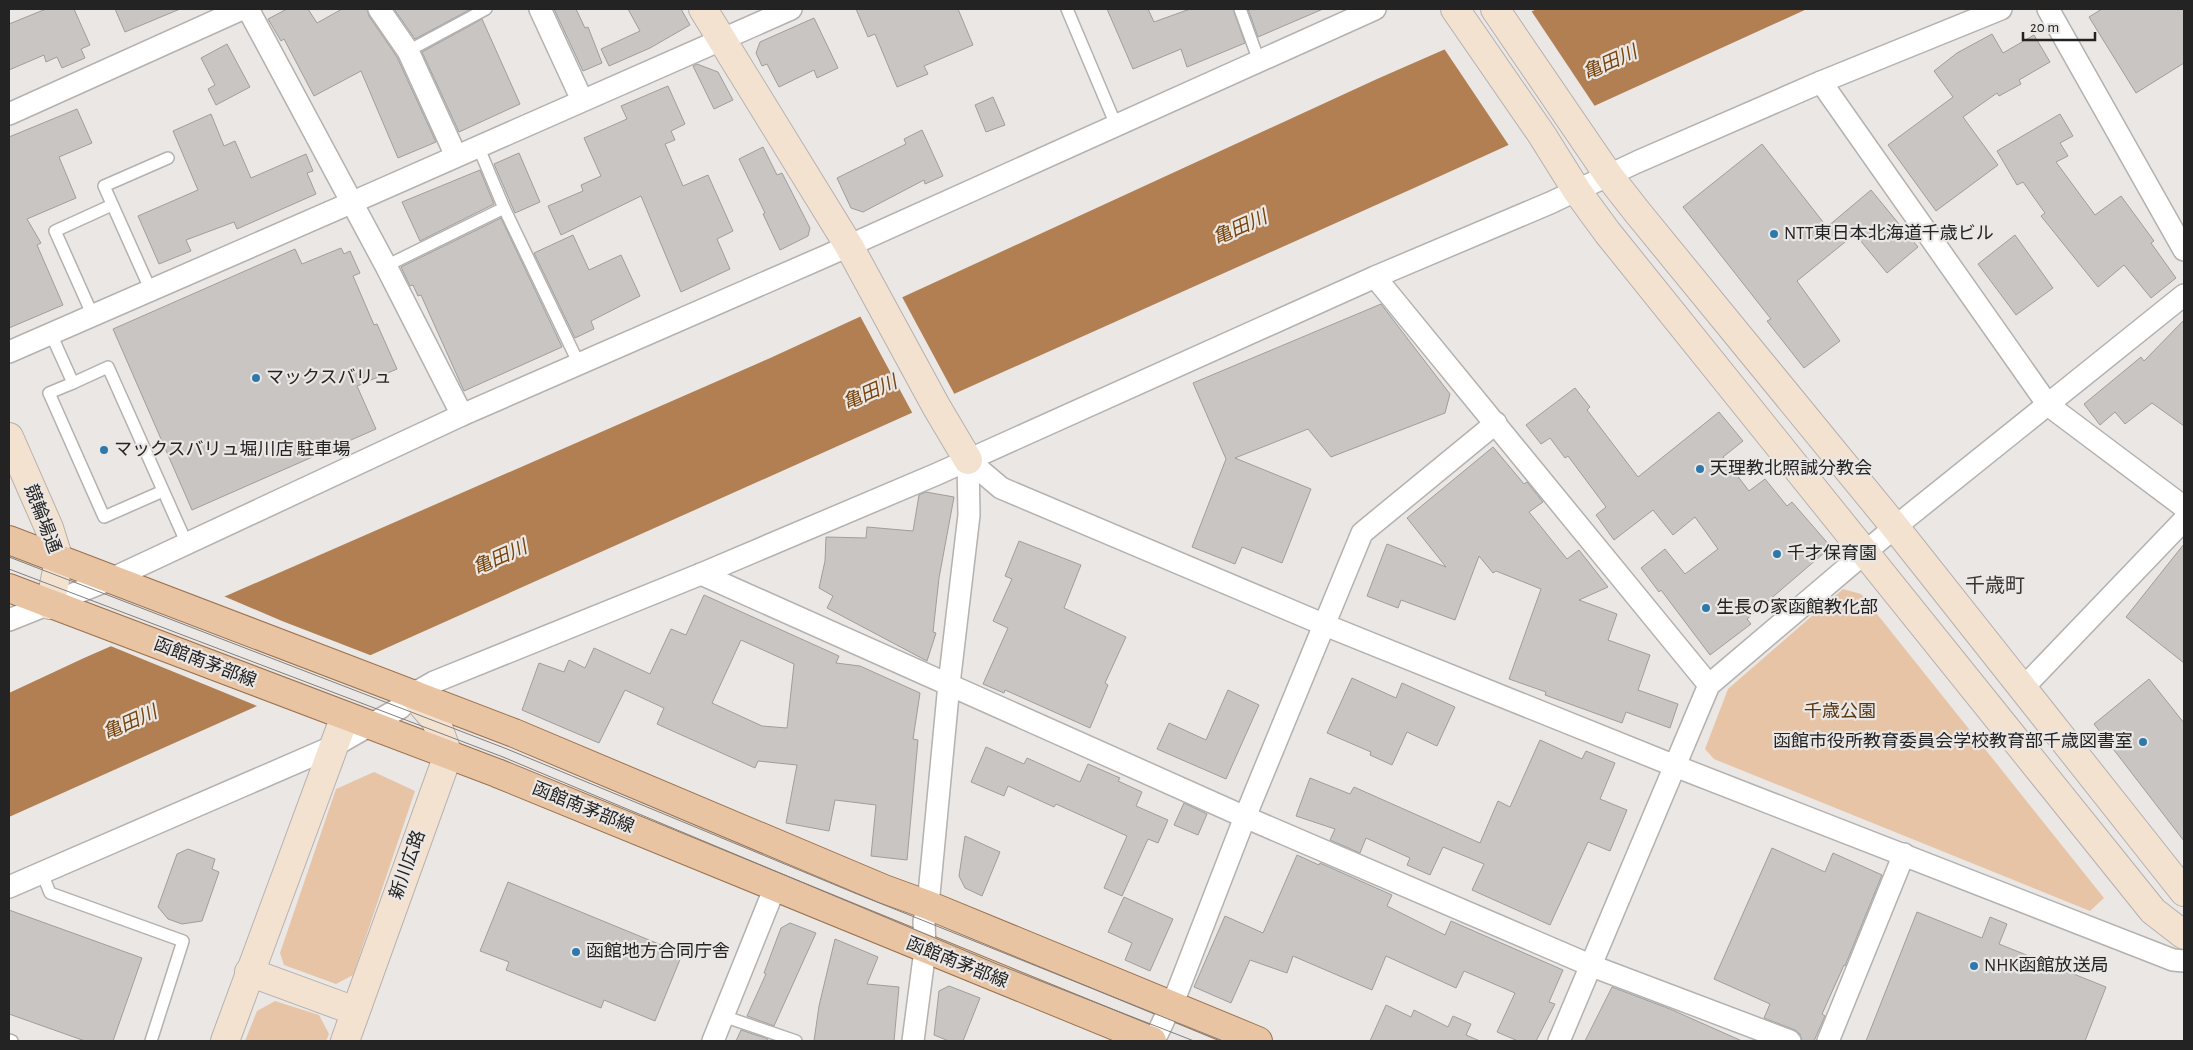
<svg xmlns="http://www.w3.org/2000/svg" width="2193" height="1050" viewBox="0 0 2193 1050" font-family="'Alegreya Sans','Noto Sans JP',sans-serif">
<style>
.green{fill:#e7c4a5}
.water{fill:#b17f52}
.pier{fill:#eae7e5}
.building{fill:#c8c5c3;stroke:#a09e9c;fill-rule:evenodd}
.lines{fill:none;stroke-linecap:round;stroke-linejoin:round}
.lane-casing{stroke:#b4b1af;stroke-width:14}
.street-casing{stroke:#b4b1af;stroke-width:24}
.secondary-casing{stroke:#b4b1af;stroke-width:30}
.primary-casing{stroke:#9b724e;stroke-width:30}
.lane{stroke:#fff;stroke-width:11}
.street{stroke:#fff;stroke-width:21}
.secondary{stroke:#f4e2d1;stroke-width:28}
.primary{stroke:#e9c4a3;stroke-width:28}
.tram{stroke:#817f7e;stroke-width:1}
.poi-dot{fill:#2e79ac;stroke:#eae7e5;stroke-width:2}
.labels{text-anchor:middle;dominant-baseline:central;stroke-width:4.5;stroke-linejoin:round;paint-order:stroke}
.poi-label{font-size:18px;fill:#242323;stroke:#eae7e5;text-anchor:start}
.street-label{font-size:18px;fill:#242323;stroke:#eae7e5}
.park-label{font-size:18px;fill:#583511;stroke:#eae7e5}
.water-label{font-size:19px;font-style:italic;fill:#75430c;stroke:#eae7e5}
.quarter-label{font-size:20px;fill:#373533;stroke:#eae7e5}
</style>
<rect width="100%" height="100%" fill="#eae7e5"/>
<!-- green -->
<g class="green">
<path d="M1843 589 1861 594 2104 898 2090 911 1714 759 1705 749 1728 689Z"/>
<path d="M374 772 415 791 353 975 336 984 284 965 280 953 336 789Z"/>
<path d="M275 1001 319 1015 329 1034 326 1041H245L257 1011Z"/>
</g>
<!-- water -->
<path class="water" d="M1537 9H1807L1414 188 9 817V693L84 658 768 359 1377 79Z"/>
<!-- pier -->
<g class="pier">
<path d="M1530 9 1596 108 1510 147 1443 47Z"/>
<path d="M901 295 956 397 914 416 859 314Z"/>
<path d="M221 595 282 621 375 657 262 708 108 645Z"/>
</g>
<!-- building -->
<g class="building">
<path d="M46 9H74L90 45 81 49 85 58 62 68 57 57 46 62 44 55 9 70V24Z"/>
<path d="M115 9H180L125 32Z"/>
<path d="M287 9H308L317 23 342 9H367L369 16 397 57 436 142 398 158 361 71 314 96 284 39 281 41 268 19Z"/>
<path d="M394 9H471L415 39Z"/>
<path d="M554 9H576L585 28 588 27 602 63 583 71Z"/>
<path d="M628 9H681L690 25 650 48 609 66 601 49 640 31Z"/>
<path d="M856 9H958L973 45 924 66 928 74 897 87 875 34 868 37Z"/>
<path d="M1107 9H1148L1154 22 1190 9H1233L1245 43 1187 67 1181 49 1133 69Z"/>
<path d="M1248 9H1323L1258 37Z"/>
<path d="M2102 9H2184V63L2136 93 2089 17Z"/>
<path d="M814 18 838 68 817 78 814 70 779 87 767 64 762 66 756 53 760 42Z"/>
<path d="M482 19 520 104 459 132 422 52Z"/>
<path d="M1992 34 2003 53 2034 35 2050 62 2019 80 2021 84 1999 96 1997 93 1963 117 1998 165 1936 211 1888 145 1953 97 1934 71 1957 53Z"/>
<path d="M227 44 250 87 216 105 208 89 215 85 201 58Z"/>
<path d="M697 64 718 72 733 100 714 109 693 66Z"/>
<path d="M668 86 685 124 671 131 675 140 665 144 683 186 708 175 733 231 717 239 730 269 681 292 641 196 561 235 548 206 583 191 581 185 601 176 584 138 627 119 621 106Z"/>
<path d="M993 97 1005 125 986 132 975 105Z"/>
<path d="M77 109 92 143 59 157 76 198 27 219 41 243 37 245 63 305 9 328V137Z"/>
<path d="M211 114 224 146 235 141 251 178 306 154 313 171 307 173 316 194 237 229 234 222 186 240 191 251 159 264 138 216 198 190 173 131Z"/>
<path d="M2060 114 2073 136 2060 143 2068 156 2056 162 2095 215 2121 196 2154 241 2151 243 2176 278 2151 298 2124 265 2098 287 2041 216 2045 213 2023 182 2017 185 1997 151Z"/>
<path d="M922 130 943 176 925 184 924 180 863 212 851 208 837 178 906 144 904 139Z"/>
<path d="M1762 144 1827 227 1871 190 1918 247 1887 273 1855 234 1797 281 1840 341 1804 368 1767 321 1771 319 1683 207Z"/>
<path d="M763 147 777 175 782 173 810 228 808 236 780 250 763 214 765 213 739 159Z"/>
<path d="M519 153 540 202 515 213 494 164Z"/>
<path d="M480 170 494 204 420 241 402 202Z"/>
<path d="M501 218 562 347 464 391 421 295 418 296 413 285 410 286 401 267Z"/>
<path d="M573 235 589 270 621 255 640 296 591 321 594 329 575 338 534 253Z"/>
<path d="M2015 235 2053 288 2016 315 1978 264Z"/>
<path d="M341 248 344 254 350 251 360 273 353 276 374 325 377 324 397 369 357 386 376 429 192 510 113 329 295 249 302 264Z"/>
<path d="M1381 304 1450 394 1445 413 1331 457 1308 429 1235 458 1311 489 1282 563 1242 547 1235 564 1192 547 1226 459 1193 383Z"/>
<path d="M2184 320V426L2152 403 2125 424 2115 412 2100 425 2084 404 2141 357 2144 361Z"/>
<path d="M1575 388 1590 407 1587 410 1638 477 1719 412 1743 441 1723 457 1749 491 1765 479 1787 506 1792 502 1831 547 1747 619 1751 624 1710 655 1661 590 1659 592 1641 568 1665 549 1685 574 1718 549 1695 517 1673 535 1653 510 1614 540 1596 515 1606 507 1568 456 1565 458 1550 438 1541 444 1526 425Z"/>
<path d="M1493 447 1524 484 1527 482 1543 502 1529 512 1567 559 1579 550 1608 587 1579 600 1617 614 1608 640 1650 655 1638 690 1678 704 1670 728 1626 712 1622 723 1545 695 1546 692 1509 679 1541 589 1496 571 1493 573 1479 556 1455 620 1401 600 1398 608 1367 596 1387 544 1446 567 1407 518Z"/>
<path d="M926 492 954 497 939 578 933 632 936 633 927 661 827 608 833 596 819 588 825 561 826 537 866 538 867 527 913 531 919 495Z"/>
<path d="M1019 541 1081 565 1064 608 1126 637 1105 683 1108 685 1090 728 1005 690 1004 693 983 684 1008 628 993 621 1012 579 1005 576Z"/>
<path d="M2184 544V663L2126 617Z"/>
<path d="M704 595 839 656 836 663 860 666 920 693 913 739 918 740 907 860 871 856 876 805 835 800 829 831 786 823 797 765 758 761 755 768 657 724 664 708 625 690 599 743 522 710 539 663 564 672 569 660 585 668 594 648 650 674 671 629 686 635ZM741 640 794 664 787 728 762 726 712 703Z"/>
<path d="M1352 678 1396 698 1402 683 1455 707 1437 746 1407 732 1392 765 1370 755 1371 752 1327 733Z"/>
<path d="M2149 679 2184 723V841L2094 724Z"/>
<path d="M1228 690 1259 705 1226 779 1157 749 1169 723 1206 740Z"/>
<path d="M1540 740 1582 759 1586 751 1615 763 1600 799 1627 810 1610 851 1588 842 1550 925 1472 890 1484 864 1443 847 1430 875 1407 865 1410 858 1366 838 1360 853 1330 840 1335 829 1296 816 1310 778 1350 794 1354 787 1480 843 1498 801 1510 807Z"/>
<path d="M986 747 1024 764 1027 758 1080 782 1088 764 1120 778 1118 781 1142 792 1136 806 1168 820 1158 843 1148 839 1122 896 1104 888 1127 836 1056 804 1054 807 1008 786 1004 796 971 782Z"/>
<path d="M1184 803 1207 814 1198 835 1174 825Z"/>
<path d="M965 836 1000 852 982 896 965 888 959 876Z"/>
<path d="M1772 848 1825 872 1833 853 1882 875 1845 966 1844 965 1822 1014 1825 1016 1814 1041H1802L1800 1034 1795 1030 1764 1018 1770 1004 1714 979Z"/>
<path d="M188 849 215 859 212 869 219 872 202 921 182 924 168 919 158 907 177 854Z"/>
<path d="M1297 855 1319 865 1320 863 1392 895 1387 906 1445 935 1451 921 1563 970 1549 1002 1555 1004 1536 1041H1518L1497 1032 1515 993 1464 971 1456 988 1386 956 1372 990 1293 956 1287 973 1250 960 1231 1003 1194 987 1225 916 1263 933Z"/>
<path d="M508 882 671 949 670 952 681 957 655 1021 604 1000 601 1008 506 970 509 962 480 951Z"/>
<path d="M1124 897 1173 919 1150 971 1125 960 1132 943 1108 932Z"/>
<path d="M9 910 142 958 113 1041H85L9 1014Z"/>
<path d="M1917 912 1982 938 1990 917 2007 924 1999 944 2106 987 2085 1041H1866Z"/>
<path d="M790 923 816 933 774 1026 747 1016 766 974 764 973 781 928Z"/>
<path d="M835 939 878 957 867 984 899 987 894 1041H814L819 1006Z"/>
<path d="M949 986 980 998 963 1041H949L934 1035 939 991Z"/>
<path d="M1612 987 1670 1009 1742 1041H1585Z"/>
<path d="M1386 1005 1411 1017 1414 1010 1448 1027 1453 1016 1471 1024 1466 1035 1480 1041H1370Z"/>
<path d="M741 1030 768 1039 767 1041H736Z"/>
</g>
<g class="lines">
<!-- lane casing -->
<g class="lane-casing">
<g id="lane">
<path d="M1067 9 1116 125"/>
<path d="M1240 9 1259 61"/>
<path d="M408 51 486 9"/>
<path d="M504 208 579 364"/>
<path d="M386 266 504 208 478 146"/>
<path d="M151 291 104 186 168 158"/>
<path d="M93 316 55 231 112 205"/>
<path d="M51 334 73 383 108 367 187 544"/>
<path d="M73 383 49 393 104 517 163 491"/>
<path d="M42 873 50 893 183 941 151 1041"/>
<path d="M723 1016 796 1041"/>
<path d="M9 1040 12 1041"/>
</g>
</g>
<!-- street casing -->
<g class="street-casing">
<g id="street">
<path d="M248 9 386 266 462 415"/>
<path d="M379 9 408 51 456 156"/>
<path d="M540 9 582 100"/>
<path d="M2048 9 2184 250"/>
<path d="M1821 82 2048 405 2184 507"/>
<path d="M9 114 242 9"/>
<path d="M1375 277 1709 685"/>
<path d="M9 352C270 239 531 124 791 9"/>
<path d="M968 460 1001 488 1325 625 1675 766 2173 960 2184 961"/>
<path d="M701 574 1245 817 1592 966 1790 1041"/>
<path d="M9 620 111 579 462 415 826 256 1375 9"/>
<path d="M2022 689 2184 520"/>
<path d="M9 887 332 747 400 708 413 694 434 682 701 574 937 474 1375 277 1550 203 1637 162 1821 82 2001 9"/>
<path d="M713 1041 775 887"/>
<path d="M913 1041 925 950 924 921 928 905 949 684 969 515 968 460"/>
<path d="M1154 1041 1178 990 1245 817 1362 533 1496 423"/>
<path d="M1559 1041 1709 685 1895 527 2184 295"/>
<path d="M1828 1041 1904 854"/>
</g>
</g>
<!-- secondary casing -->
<g class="secondary-casing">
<g id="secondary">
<path d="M703 9 849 246 936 406 968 460"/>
<path d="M1455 9 1542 135 1577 191 1607 232 2153 911 2184 935"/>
<path d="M1495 9 1609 176 1638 213 1895 527 2184 892"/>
<path d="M9 437 49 528 59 560 50 605"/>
<path d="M249 972 355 1011"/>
<path d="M225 1041 345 716"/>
<path d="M345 1041 448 755 436 721 413 694"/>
</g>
</g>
<!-- primary casing -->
<g class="primary-casing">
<g id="primary">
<path d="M9 540 514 733 884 889 928 905 1258 1041"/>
<path d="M9 588 497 773 1152 1041"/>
</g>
</g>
<!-- lane -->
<use href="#lane" class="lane"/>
<!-- street -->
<use href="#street" class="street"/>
<!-- secondary -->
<use href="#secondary" class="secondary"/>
<!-- primary -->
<use href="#primary" class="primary"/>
<!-- tram -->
<g class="tram">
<path d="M9 557 507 749 857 894 1223 1041"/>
<path d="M9 569 503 757 997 964 1194 1041"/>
</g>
</g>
<!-- markers -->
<g class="poi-dot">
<circle cx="1774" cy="234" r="5"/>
<circle cx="256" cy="378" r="5"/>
<circle cx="104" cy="450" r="5"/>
<circle cx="1700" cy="469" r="5"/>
<circle cx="1777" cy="554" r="5"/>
<circle cx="1706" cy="608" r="5"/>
<circle cx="2143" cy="742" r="5"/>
<circle cx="576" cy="952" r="5"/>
<circle cx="1974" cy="966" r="5"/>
</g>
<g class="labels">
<!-- poi labels -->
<g class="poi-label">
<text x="1784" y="234">NTT東日本北海道千歳ビル</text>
<text x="266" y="378">マックスバリュ</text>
<text x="114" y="450">マックスバリュ堀川店 駐車場</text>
<text x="1710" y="469">天理教北照誠分教会</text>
<text x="1787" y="554">千才保育園</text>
<text x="1716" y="608">生長の家函館教化部</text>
<text x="2133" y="742" text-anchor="end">函館市役所教育委員会学校教育部千歳図書室</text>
<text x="586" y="952">函館地方合同庁舎</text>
<text x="1984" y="966">NHK函館放送局</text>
</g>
<!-- street labels -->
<g class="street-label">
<text transform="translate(42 519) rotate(69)">競輪場通</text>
<text transform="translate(205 663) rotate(21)">函館南茅部線</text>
<text transform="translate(583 808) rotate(22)">函館南茅部線</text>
<text transform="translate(408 865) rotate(-70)">新川広路</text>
<text transform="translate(957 963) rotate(22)">函館南茅部線</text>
</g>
<!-- park labels -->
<g class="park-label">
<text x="1840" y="712">千歳公園</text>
</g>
<!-- water labels -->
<g class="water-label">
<text transform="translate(1610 63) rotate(-24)">亀田川</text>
<text transform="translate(1240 228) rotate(-24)">亀田川</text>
<text transform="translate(870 393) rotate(-24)">亀田川</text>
<text transform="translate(500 558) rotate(-24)">亀田川</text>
<text transform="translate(130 723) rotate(-24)">亀田川</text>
</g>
<!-- quarter labels -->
<g class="quarter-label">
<text x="1995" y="586">千歳町</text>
</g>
</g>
<!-- border -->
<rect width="2193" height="1050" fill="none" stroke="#242323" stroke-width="20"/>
<!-- scale -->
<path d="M2023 32v8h72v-8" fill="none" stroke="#242323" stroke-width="2.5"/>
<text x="2030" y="32" font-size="15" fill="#242323" stroke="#eae7e5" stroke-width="4" paint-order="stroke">20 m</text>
</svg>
